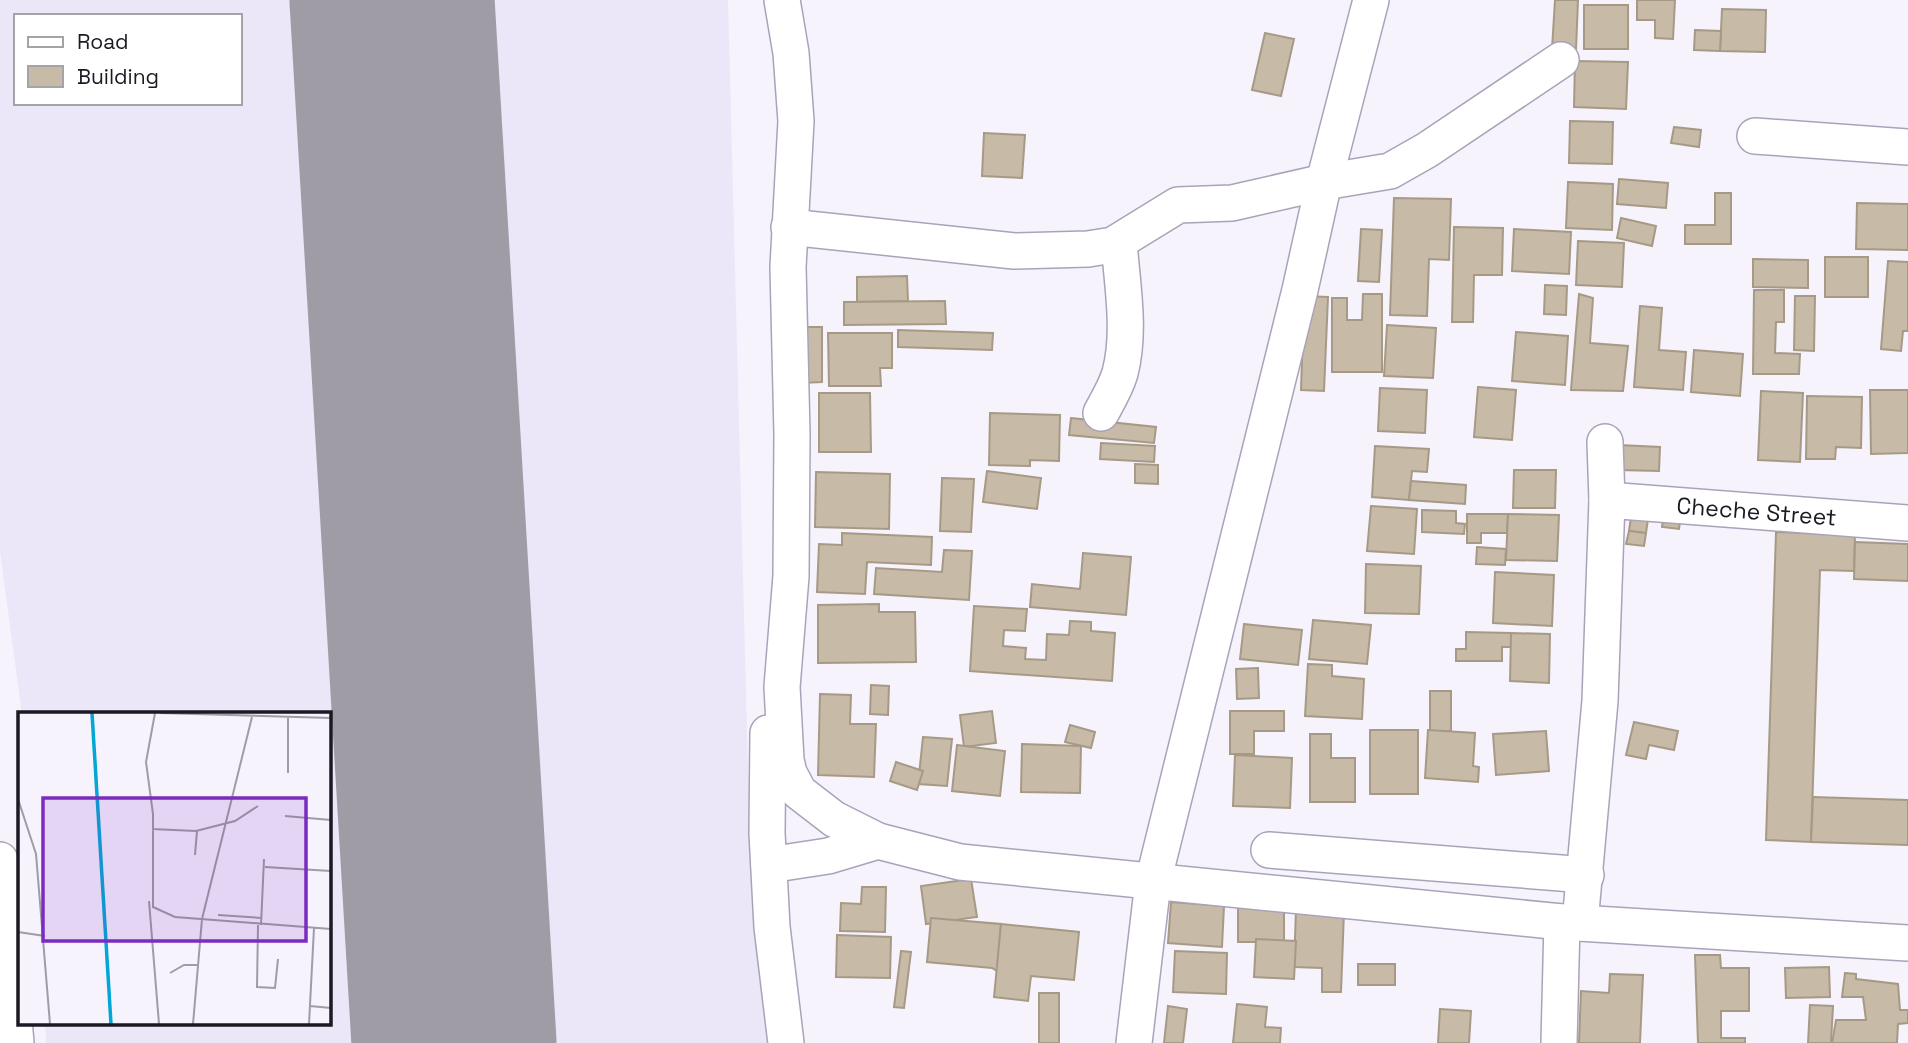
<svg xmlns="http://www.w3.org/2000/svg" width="1908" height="1043" viewBox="0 0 1908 1043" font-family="'Space Grotesk',sans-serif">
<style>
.built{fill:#ebe7f9;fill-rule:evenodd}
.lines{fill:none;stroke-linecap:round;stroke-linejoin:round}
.runway{stroke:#9f9ca6;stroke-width:205}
.building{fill:#c7baa6;stroke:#a69a86;stroke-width:2}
.street-casing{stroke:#a9a3b9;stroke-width:38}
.street{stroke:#fff;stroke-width:35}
.labels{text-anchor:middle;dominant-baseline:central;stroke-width:5;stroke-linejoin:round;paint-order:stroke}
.street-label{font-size:23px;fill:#1b1921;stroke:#fff}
.inset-river{fill:none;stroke:#02a7d5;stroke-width:3.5}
.inset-road{fill:none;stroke:#9e9ca5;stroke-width:2}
.view{fill:#7b2cbf;fill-opacity:0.15;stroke:#7b2cbf;stroke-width:3.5}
.inset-edge{fill:none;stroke:#1b1921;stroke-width:3.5}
</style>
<rect width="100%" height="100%" fill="#f6f3fd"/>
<!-- built -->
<path class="built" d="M0 0H728L750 847 768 1043H46L45 1024H329V714H22L0 552ZM16 16H240V103H16Z"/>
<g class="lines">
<!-- runway -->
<path class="runway" d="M392 0 454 1043"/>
</g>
<!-- building -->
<g class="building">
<path d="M1555 0H1578L1576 50 1552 49Z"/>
<path d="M1637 0H1675L1673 39 1655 38V20H1637Z"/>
<rect x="1584" y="5" width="44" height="44"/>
<path d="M1722 9 1766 10 1765 52 1720 51Z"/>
<path d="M1695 30 1721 31 1720 51 1694 50Z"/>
<path d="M1265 33 1294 39 1281 96 1252 90Z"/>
<path d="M1575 61 1628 62 1626 109 1574 107Z"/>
<path d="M1570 121 1613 122 1612 164 1569 163Z"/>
<path d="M1674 127 1701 130 1699 147 1671 143Z"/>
<path d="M984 133 1025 135 1022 178 982 176Z"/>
<path d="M1619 179 1668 183 1666 208 1617 204Z"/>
<path d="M1568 182 1613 184 1612 230 1566 228Z"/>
<path d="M1715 193H1731V244H1685V225H1715Z"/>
<path d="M1394 198 1451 199 1449 260 1429 259 1427 316 1390 315Z"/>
<path d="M1857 203 1908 204V250L1856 249Z"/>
<path d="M1621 218 1656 226 1652 246 1617 238Z"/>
<path d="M1454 227 1503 228 1502 275H1474L1473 322H1452Z"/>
<path d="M1361 229 1382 230 1379 282 1358 281Z"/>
<path d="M1514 229 1571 232 1569 274 1512 271Z"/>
<path d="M1578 241 1624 243 1622 287 1576 285Z"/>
<rect x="1825" y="257" width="43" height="40"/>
<path d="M1753 259 1808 260V288L1753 287Z"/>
<path d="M1888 261 1908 262V331H1903L1901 351 1881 349Z"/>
<path d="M907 276 908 301 857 302V277Z"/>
<path d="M1545 285 1567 286 1566 315 1544 314Z"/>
<path d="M1754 290H1784V322H1776L1775 353 1800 354 1799 374H1753Z"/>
<path d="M1363 294H1382V372H1332V298H1347V320H1362Z"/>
<path d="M1579 294 1593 298 1590 343 1628 346 1623 391 1571 390Z"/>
<path d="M1304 296 1328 297 1324 391 1301 390Z"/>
<path d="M1795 296H1815L1814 351 1794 350Z"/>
<path d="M945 301 946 324 844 325V302Z"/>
<path d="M1640 306 1662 308 1659 350 1686 352 1683 390 1634 387Z"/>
<path d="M1387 325 1436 328 1433 378 1384 376Z"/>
<path d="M800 327H822V382L801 383Z"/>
<path d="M898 330 993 333 992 350 898 347Z"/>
<path d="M1516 332 1568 336 1565 385 1512 381Z"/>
<path d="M828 333H892V368H880L881 386H829Z"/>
<path d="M1694 350 1743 354 1740 396 1691 392Z"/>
<path d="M1478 387 1516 390 1512 440 1474 437Z"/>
<path d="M1380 388 1427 390 1425 433 1378 431Z"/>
<path d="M1870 390H1908V453L1871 454Z"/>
<path d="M1761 391 1803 393 1800 462 1758 460Z"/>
<path d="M819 393H870L871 452H819Z"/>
<path d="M1807 396 1862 397 1861 448 1836 447 1835 459H1806Z"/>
<path d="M990 413 1060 415 1059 461 1030 460V466L989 465Z"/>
<path d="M1071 418 1156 427 1154 443 1069 435Z"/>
<path d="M1101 443 1155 446 1154 462 1100 459Z"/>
<path d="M1619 445 1660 447 1659 471 1618 470Z"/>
<path d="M1375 446 1429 449 1427 472 1412 471 1409 500 1372 497Z"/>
<path d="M1135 464 1158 465V484L1135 483Z"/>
<path d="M1514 470H1556L1555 508H1513Z"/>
<path d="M987 471 1041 478 1037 509 983 502Z"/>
<path d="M816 472 890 474 889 529 815 527Z"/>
<path d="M942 478 974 479 971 532 940 531Z"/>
<path d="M1411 481 1466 485 1465 504 1409 500Z"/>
<path d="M1371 506 1417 509 1414 554 1367 551Z"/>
<path d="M1422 510 1456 511V523L1465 524 1464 534 1422 532Z"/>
<path d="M1664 513 1681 515 1679 529 1662 527Z"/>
<path d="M1467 514H1508L1507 533H1481V543H1467Z"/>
<path d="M1508 514 1559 515 1557 561 1506 560Z"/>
<path d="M1631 517 1648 519 1646 533 1629 531Z"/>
<path d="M1629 531 1646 533 1644 546 1626 544Z"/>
<path d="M1776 532 1855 535 1854 571 1820 570 1811 842 1766 840Z"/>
<path d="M842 533 932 537 931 565 867 562 865 594 817 592 819 544 842 545Z"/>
<path d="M1855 542 1908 544V581L1854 579Z"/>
<path d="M1477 547 1506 549 1505 565 1476 564Z"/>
<path d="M944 550 972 551 969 600 874 594 876 568 942 572Z"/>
<path d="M1083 553 1131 557 1126 615 1030 607 1032 584 1080 589Z"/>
<path d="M1366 564 1421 566 1419 614 1365 613Z"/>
<path d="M1495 572 1554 575 1552 626 1493 623Z"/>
<path d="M879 604V612H915L916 662 818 663V605Z"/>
<path d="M974 606 1027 609 1025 631 1004 630 1003 646 1026 648 1025 659 1046 660 1047 634 1069 635 1070 621 1091 622V631L1115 633 1112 681 970 671Z"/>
<path d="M1313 620 1371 625 1367 664 1309 659Z"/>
<path d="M1244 624 1302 630 1298 665 1240 659Z"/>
<path d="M1466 632 1511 633V647H1502V661H1456V649H1466Z"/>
<path d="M1511 633 1550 634 1549 683 1510 681Z"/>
<path d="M1308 664 1332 665V676L1364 679 1362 719 1305 716Z"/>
<path d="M1258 668 1259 698 1237 699 1236 669Z"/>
<path d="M871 685 889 686 888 715 870 714Z"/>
<rect x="1430" y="691" width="21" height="40"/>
<path d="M820 694 851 695 850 724H876L874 777 818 775Z"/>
<path d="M992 711 996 743 964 747 960 715Z"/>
<path d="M1230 711H1284V731H1254V754H1230Z"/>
<path d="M1634 722 1678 731 1674 750 1649 745 1646 759 1626 755Z"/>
<path d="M1070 725 1095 732 1091 748 1065 742Z"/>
<rect x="1370" y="730" width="48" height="64"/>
<path d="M1428 730 1475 733 1473 766 1479 767 1478 782 1425 778Z"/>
<path d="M1546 731 1549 771 1496 775 1493 734Z"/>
<path d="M1310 734H1331V758H1355V802H1310Z"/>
<path d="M923 737 952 739 947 786 918 784Z"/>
<path d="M1022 744 1081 746 1080 793 1021 792Z"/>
<path d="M957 745 1005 751 1000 796 952 791Z"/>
<path d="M1235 755 1292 758 1290 808 1233 806Z"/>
<path d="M896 762 923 771 917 790 890 781Z"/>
<path d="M1813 797 1908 800V845L1811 842Z"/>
<path d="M971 879 977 917 926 924 921 886Z"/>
<path d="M862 887H886L885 932 840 931 841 903 861 904Z"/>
<path d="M1171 902 1224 906 1222 947 1168 943Z"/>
<rect x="1238" y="907" width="46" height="35"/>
<path d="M1296 909 1344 911 1341 992H1322V968L1294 967Z"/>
<path d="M931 918 1001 924 997 971 992 968 927 962Z"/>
<path d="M1001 924 1079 932 1074 980 1031 976 1028 1001 994 997Z"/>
<path d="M837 935 891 937 890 978 836 977Z"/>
<path d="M1256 939 1296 941 1294 979 1254 977Z"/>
<path d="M901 951 911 952 904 1008 894 1007Z"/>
<path d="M1175 951 1227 953 1226 994 1173 992Z"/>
<path d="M1695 955H1720L1721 968H1749V1011H1721V1038H1745V1043H1698Z"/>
<rect x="1358" y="964" width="37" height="21"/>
<path d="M1829 967 1830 997 1786 998 1785 968Z"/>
<path d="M1845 973 1856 974V979L1898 984 1900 1010H1908V1023L1898 1024 1897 1043H1832L1836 1020H1866L1863 997H1842Z"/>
<path d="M1610 974 1643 975 1640 1043H1579L1581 991 1609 993Z"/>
<rect x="1039" y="993" width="20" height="50"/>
<path d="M1237 1004 1267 1007 1265 1027 1281 1028 1280 1043H1233Z"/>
<path d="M1810 1005 1833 1006 1831 1043H1808Z"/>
<path d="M1168 1006 1187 1009 1183 1043H1164Z"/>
<path d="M1440 1009 1471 1011 1469 1043H1438Z"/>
</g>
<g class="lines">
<!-- street casing -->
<g class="street-casing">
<g id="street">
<path d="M782 0 791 53 796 121 788 267 792 434 791 576 782 687 786 760 789 773 799 792 834 819 878 841 960 862 1562 922 1908 943"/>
<path d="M1755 136 1908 147"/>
<path d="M789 227 1014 251 1088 249 1113 245 1178 205 1232 203 1324 182 1390 171 1427 150 1561 60"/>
<path d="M1101 413C1108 400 1116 387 1120 373 1131 331 1122 284 1119 242"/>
<path id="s1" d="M1607 500 1908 523"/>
<path d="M768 733 767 833 772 927 786 1043"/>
<path d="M1269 850 1586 875"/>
<path d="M0 860 16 1043"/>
<path d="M769 865 828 856 878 841"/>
<path d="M1580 923 1600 701 1607 500 1605 442"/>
<path d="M1134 1043 1153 882 1300 290 1324 182 1371 0"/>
<path d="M1559 1043 1562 922"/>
</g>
</g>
<!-- street -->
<use href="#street" class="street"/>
</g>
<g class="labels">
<!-- street labels -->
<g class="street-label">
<text stroke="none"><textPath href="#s1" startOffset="150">Cheche Street</textPath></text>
</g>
</g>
<!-- overview -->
<g transform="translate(18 712)">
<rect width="313" height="313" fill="#f6f3fd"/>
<path class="inset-river" d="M74 1 93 312"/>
<path class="inset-road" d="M137 1 128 50 135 102V195L157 205 313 217M142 1 313 6M270 61V5M0 87 18 142 32 312M267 104 313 108M134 117 178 119 217 109 240 94M177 143 179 119M247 155 313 159M131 189 141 312M200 203 244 206M240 213 239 275 257 276 260 247M243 213 246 147M0 220 27 224M152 261 166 253H179M292 294 313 296M175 312 184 207 234 5M291 312 296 216"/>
<path class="view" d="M25 86H288V229H25Z"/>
<rect width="313" height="313" class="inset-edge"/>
</g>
<!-- legend -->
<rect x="14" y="14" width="228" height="91" fill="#ffffff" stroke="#a4a3a6" stroke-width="2"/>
<rect x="28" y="37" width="35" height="10" fill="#ffffff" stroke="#a4a3a6" stroke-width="2"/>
<text x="77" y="49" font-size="21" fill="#1b1921">Road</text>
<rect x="28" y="66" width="35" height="21" fill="#c7baa6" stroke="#a4a3a6" stroke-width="2"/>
<text x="77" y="84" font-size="21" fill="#1b1921">Building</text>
</svg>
